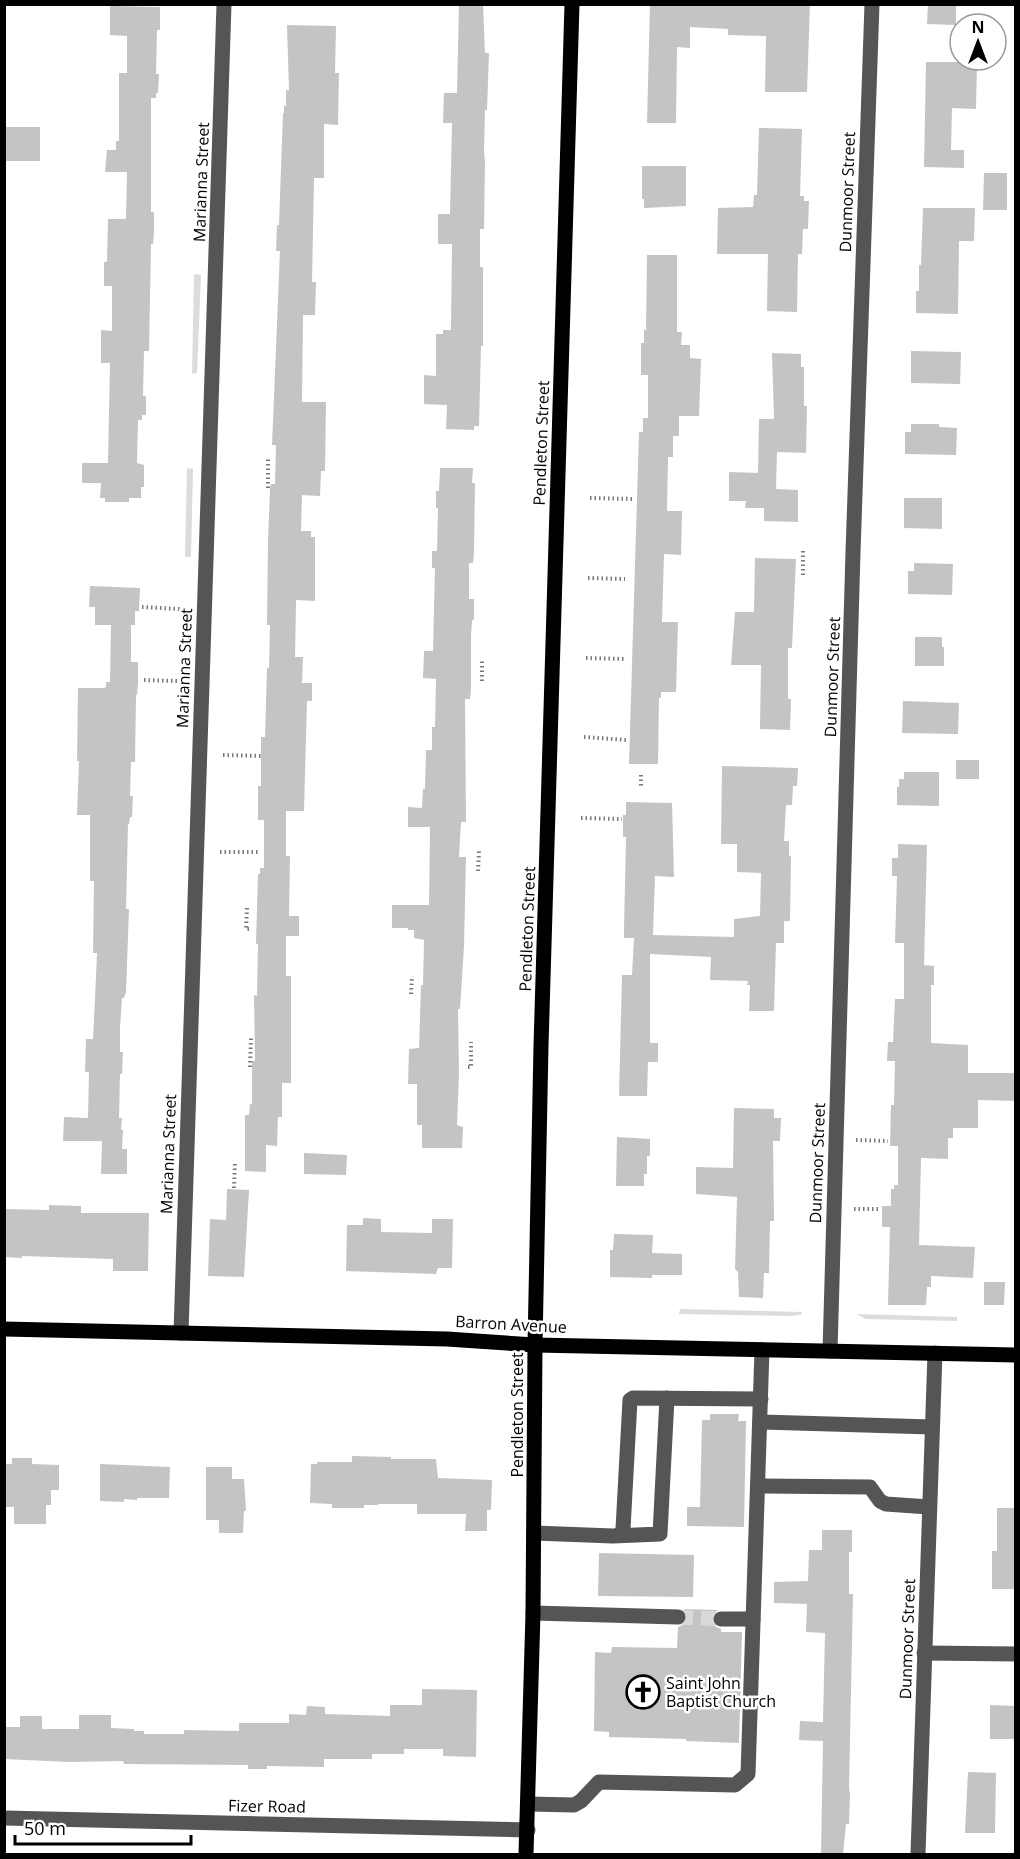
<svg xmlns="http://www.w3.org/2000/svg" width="1020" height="1859" viewBox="0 0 1020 1859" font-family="'Open Sans',sans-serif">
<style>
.green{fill:#dcdcdc}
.building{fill:#c4c4c4}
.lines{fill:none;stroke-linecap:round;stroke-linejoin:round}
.minor-tunnel{stroke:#d9d9d9;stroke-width:15;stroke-dasharray:15 8;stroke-linecap:butt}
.path{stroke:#777;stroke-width:4;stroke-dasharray:1.5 3;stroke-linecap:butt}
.minor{stroke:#555;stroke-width:15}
.major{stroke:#000;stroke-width:15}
.labels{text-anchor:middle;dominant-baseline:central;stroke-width:5;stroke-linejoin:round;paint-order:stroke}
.street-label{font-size:16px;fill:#000;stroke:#fff}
.poi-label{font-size:16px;fill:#000;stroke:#fff;text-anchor:start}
</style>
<rect width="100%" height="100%" fill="#fff"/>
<!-- green -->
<g class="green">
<path d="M194 274 201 275 197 373 192 374Z"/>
<path d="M187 468 193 469 191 557H185Z"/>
<path d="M680 1309 802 1312V1314L794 1316 679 1314Z"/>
<path d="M857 1314 957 1317V1321L866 1319Z"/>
</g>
<!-- building -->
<g class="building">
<path d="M459 4H483L485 53H489L487 110H485L484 152 485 162 484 229H480V267H483V346H481L479 426H474V430L446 429 447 405 424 404V375L436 376V334H443V330H451V326L452 244H438V214H450L452 123H443L444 93H457Z"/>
<path d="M650 4H810L807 92H765L766 36 728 35V29L690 27V48L677 47 676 123H647Z"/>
<path d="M928 4H956V25L927 24Z"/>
<path d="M110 6 160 7V30H157L156 74H159L158 93H156V98H151V212H154V233L153 244H151L149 351H144L143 396H146V415H142V420H138L137 463 144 465V487H141V498H129V502H105V498H100L101 483H82V463H108L110 363H101V330L112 331V286H104V262H107L108 219H126L127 172H105L107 150H116V141H119V73H127V36L110 35Z"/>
<path d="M287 25 336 26 335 73H339L338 125 324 124V178H314L312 282H316L315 315H303L302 402H326L325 471H321L320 496 302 495 301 531H311V537H315V601L296 600 295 657H303L302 683H312V701H307L304 811H286V856H290L289 916H299V936H286V976H291V1083H282V1117H278L277 1146 266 1145V1172L245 1171V1115H249L250 1104H252V1061H255L254 995 257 996 258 944H256L258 874H260V868H264V820H258V786H261V737H265L267 668H269L270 625H267L268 541 270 489 271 484H275L276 445H272L280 251H276L277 225H279L283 113H284V106H286V90H289Z"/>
<path d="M926 62H977L976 109 952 108 951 150H964V168L924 167Z"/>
<rect x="4" y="127" width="36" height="34"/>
<path d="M759 128 802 129 800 196H804V201H809L808 229H803L802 254H798L797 312 767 311 768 254H717L718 208 753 207 754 195H757Z"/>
<path d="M642 166H686V206L644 208V199H642Z"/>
<path d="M984 173H1007V210H983Z"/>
<path d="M923 208H975L974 241H959L958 314 916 313V291H919V265H921Z"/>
<path d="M647 255H677V332H682L681 345H690V358L701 359 699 416H679V436H673V457H668L667 511H682L681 555 664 554 662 622H678L676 692H661V698H659L658 764H629L639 432H643V418H648V375H641V343H644V330H646Z"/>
<path d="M911 351 961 352 960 384 911 383Z"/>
<path d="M772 353 801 354V367H804V406H807L806 453 777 452 776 489 798 490V522L764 521V508H745L746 501H729V472L758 473 759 419H774Z"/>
<path d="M911 424H939V427L957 428 956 455 905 454V432H911Z"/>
<path d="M440 468H473L472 483H475L474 554 473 563H469V599H474V620H472L471 636V689L470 699H465L466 822H461L459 857H466L464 946 460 1009H458L459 1074 457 1125 463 1127 462 1148H422V1125H417V1084H408L409 1049 419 1048 421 985H423L424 940 414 938V930H408V928H392V905H429L430 827H408V807L422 808 423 789H425L426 750H432V727H435L436 679 423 678 424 651H433L435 568H432V551H437L438 508H436V491H439Z"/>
<path d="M904 498H942V529L904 528Z"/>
<path d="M755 558 796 559 792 648H788V699H791L790 730 760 729 761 665H731L735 612H754Z"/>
<path d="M914 563 953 564 952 595 908 594V571H914Z"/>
<path d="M90 586 140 588 139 611H135V625H131V662H138V683L137 695H136L135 762H131L130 796H133L132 817H130L129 824H128L126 909H129L126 992 124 998H122L120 1028V1052H123L122 1074H120L119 1118H122L121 1130H123L122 1149H127V1174H101L102 1141H63L64 1117 88 1118 89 1072H85L86 1039H93L95 999 97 953H93L94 881H90V815H77L79 761H77L78 688H104L106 687V682H110L111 625H95V607H89Z"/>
<path d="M915 637H942V647H944V666H915Z"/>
<path d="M903 701 959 703 958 734 902 733Z"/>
<rect x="956" y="760" width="23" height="19"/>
<path d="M722 766 798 768 797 786H793L792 805H786L784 841H789V856H791L790 921H784V943H776L774 1011H749L750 985H747L748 981 710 980 711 957 650 954V1043H658V1062H648L647 1096H619L622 975H632L634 938H624V929L626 837H623V815H626V802L672 803 674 877 655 876 653 935 734 937V919L760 916 761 873 737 872V844H721Z"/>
<path d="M904 772H939V806L897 805V787H899V779H904Z"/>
<path d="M898 844 927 845 924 965 934 966V985H931V1043L968 1045V1073H1016V1101L978 1100V1128H953V1138H948V1159L921 1158 919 1245 975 1247 973 1278 931 1276V1287H927L926 1305H888L890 1227H882V1206H891V1189H894V1185H898V1146H890L891 1105H894L895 1061H887L888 1042H893L895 999H904V943H895L897 876H892V858H898Z"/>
<path d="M734 1108 774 1109V1118H781L780 1141H773L774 1221H770L769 1273H764L763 1298 739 1297 738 1272 735 1269 737 1197 696 1194V1167L733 1168Z"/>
<path d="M617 1137 650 1139V1156H647V1174H644V1186H616Z"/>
<path d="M304 1153 347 1155 346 1175 304 1174Z"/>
<path d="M227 1189 249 1190 244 1277 208 1276 210 1219 226 1220Z"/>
<path d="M49 1205 81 1206V1213H149L148 1271H113V1259L22 1256V1258L4 1257V1209L49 1210Z"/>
<path d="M363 1218 381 1219V1232L432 1233V1219H453L452 1268H438L436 1274 346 1271 347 1225H363Z"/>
<path d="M614 1234 653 1235 652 1253 682 1254V1275H652V1278L610 1277V1250H613Z"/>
<path d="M984 1282H1005L1004 1305H984Z"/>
<path d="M710 1414H739L738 1421H746L744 1527 687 1526V1507H700L702 1420H710Z"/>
<path d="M352 1456 391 1457V1459H436L438 1478 492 1480 491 1510H487V1531H465L466 1514H417V1504H378V1505H364V1508H332V1504L310 1503 311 1464H317V1462H352Z"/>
<path d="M12 1458H32V1464L59 1465V1490H51V1505H46V1524H14V1507H4V1464H12Z"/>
<path d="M100 1464 170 1467 169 1498H137V1500L124 1499V1502L100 1501Z"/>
<path d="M206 1467H232V1479H244L246 1511H244L243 1533H219V1520H206Z"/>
<path d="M997 1508H1016V1589H992V1551H997Z"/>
<path d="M822 1530H852V1552H849V1594H853L849 1787 850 1796 849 1824H846L843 1854H821L823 1741 799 1740 800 1721 823 1722 825 1633 806 1632 807 1604 774 1603V1582L808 1581 809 1550H822Z"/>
<path d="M599 1553 694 1555 693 1597 598 1596Z"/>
<path d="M684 1609 718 1610 713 1614 711 1620 716 1627 721 1629V1632H742L739 1743 686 1741V1739L609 1737V1732L594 1731 595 1652 611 1653 612 1647 677 1648 678 1627 683 1625 688 1618Z"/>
<path d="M422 1689 477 1690 476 1757 443 1756V1749H404V1754H372V1759H324V1767L267 1766V1769H248V1765L124 1764 123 1761 69 1762 4 1759V1727H20V1716H42V1729H79V1715H111V1728L134 1729V1731H144V1734H184V1730L239 1731V1723H289V1714L306 1715 307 1706 325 1707V1714L390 1716V1705H422Z"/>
<path d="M990 1705 1016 1706V1739H990Z"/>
<path d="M968 1772 996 1773 995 1833H965Z"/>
</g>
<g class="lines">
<!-- minor-tunnel -->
<path class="minor-tunnel" d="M678 1617 721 1619"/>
<!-- path -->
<g class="path">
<path d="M268 488V458"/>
<path d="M590 498 633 499"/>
<path d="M803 575V550"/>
<path d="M588 578 625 579"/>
<path d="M142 607 180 609"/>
<path d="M586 658 626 659"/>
<path d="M144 680 177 681"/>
<path d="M482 681V659"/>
<path d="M584 737 627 740"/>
<path d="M223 755 263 756"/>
<path d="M641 775V787"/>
<path d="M581 818 622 819"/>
<path d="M220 852H258"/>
<path d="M478 871 479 851"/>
<path d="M247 908 246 929H252"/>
<path d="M411 994 412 976"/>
<path d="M250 1067 251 1038"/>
<path d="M468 1067H471V1042"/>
<path d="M856 1140 888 1141"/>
<path d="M234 1188 235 1162"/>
<path d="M854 1209H881"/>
</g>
<!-- minor -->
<g class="minor">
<path d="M181 1333 224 4"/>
<path d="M830 1351 853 552 872 4"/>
<path d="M760 1422 932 1427"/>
<path d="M758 1486 870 1487 880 1501 886 1504 929 1507"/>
<path d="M534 1533 613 1536 660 1534 667 1398"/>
<path d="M620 1535 623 1529 630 1400 633 1398 761 1399"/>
<path d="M533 1613 678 1617"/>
<path d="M721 1619H753"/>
<path d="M924 1653 1016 1654"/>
<path d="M529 1804 574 1805 581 1801 599 1782 735 1785 748 1774 762 1350"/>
<path d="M4 1818 528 1830"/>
<path d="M918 1854 935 1353"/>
</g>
<!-- major -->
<g class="major">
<path d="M4 1329 447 1339 535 1345 1016 1355"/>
<path d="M526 1854 533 1613 535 1345 541 1046 572 4"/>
</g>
</g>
<!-- icons -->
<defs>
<g id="church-ring" transform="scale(1.725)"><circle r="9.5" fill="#fff" stroke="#000" stroke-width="1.5"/><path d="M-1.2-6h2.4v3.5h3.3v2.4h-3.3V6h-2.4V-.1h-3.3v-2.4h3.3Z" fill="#000"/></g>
</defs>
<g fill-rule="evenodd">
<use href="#church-ring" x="643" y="1692"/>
</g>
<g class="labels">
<!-- street labels -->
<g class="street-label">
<text transform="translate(201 182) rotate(-88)">Marianna Street</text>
<text transform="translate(847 192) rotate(-88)">Dunmoor Street</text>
<text transform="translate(541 443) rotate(-88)">Pendleton Street</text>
<text transform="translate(184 668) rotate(-88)">Marianna Street</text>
<text transform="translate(832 677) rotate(-88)">Dunmoor Street</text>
<text transform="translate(527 929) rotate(-88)">Pendleton Street</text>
<text transform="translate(168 1154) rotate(-88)">Marianna Street</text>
<text transform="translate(817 1163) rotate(-88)">Dunmoor Street</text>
<text transform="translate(511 1324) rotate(3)">Barron Avenue</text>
<text transform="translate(517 1415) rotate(-90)">Pendleton Street</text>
<text transform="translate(907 1639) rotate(-88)">Dunmoor Street</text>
<text transform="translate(267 1806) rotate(1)">Fizer Road</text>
</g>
<!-- poi labels -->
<g class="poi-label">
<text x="666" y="1683">Saint John<tspan x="666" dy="18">Baptist Church</tspan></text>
</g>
</g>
<!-- border -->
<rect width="1020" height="1859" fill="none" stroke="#000000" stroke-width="12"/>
<!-- north arrow -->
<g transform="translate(978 42)"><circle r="28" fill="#ffffff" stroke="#999999" stroke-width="1.5"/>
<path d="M0-4.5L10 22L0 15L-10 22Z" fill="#000000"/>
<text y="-9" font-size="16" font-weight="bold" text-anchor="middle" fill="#000000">N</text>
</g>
<!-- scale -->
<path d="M15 1835v9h176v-9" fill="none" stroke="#000000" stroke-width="3"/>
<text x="24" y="1835" font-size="18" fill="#000000" stroke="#ffffff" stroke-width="4.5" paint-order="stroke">50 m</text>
</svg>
